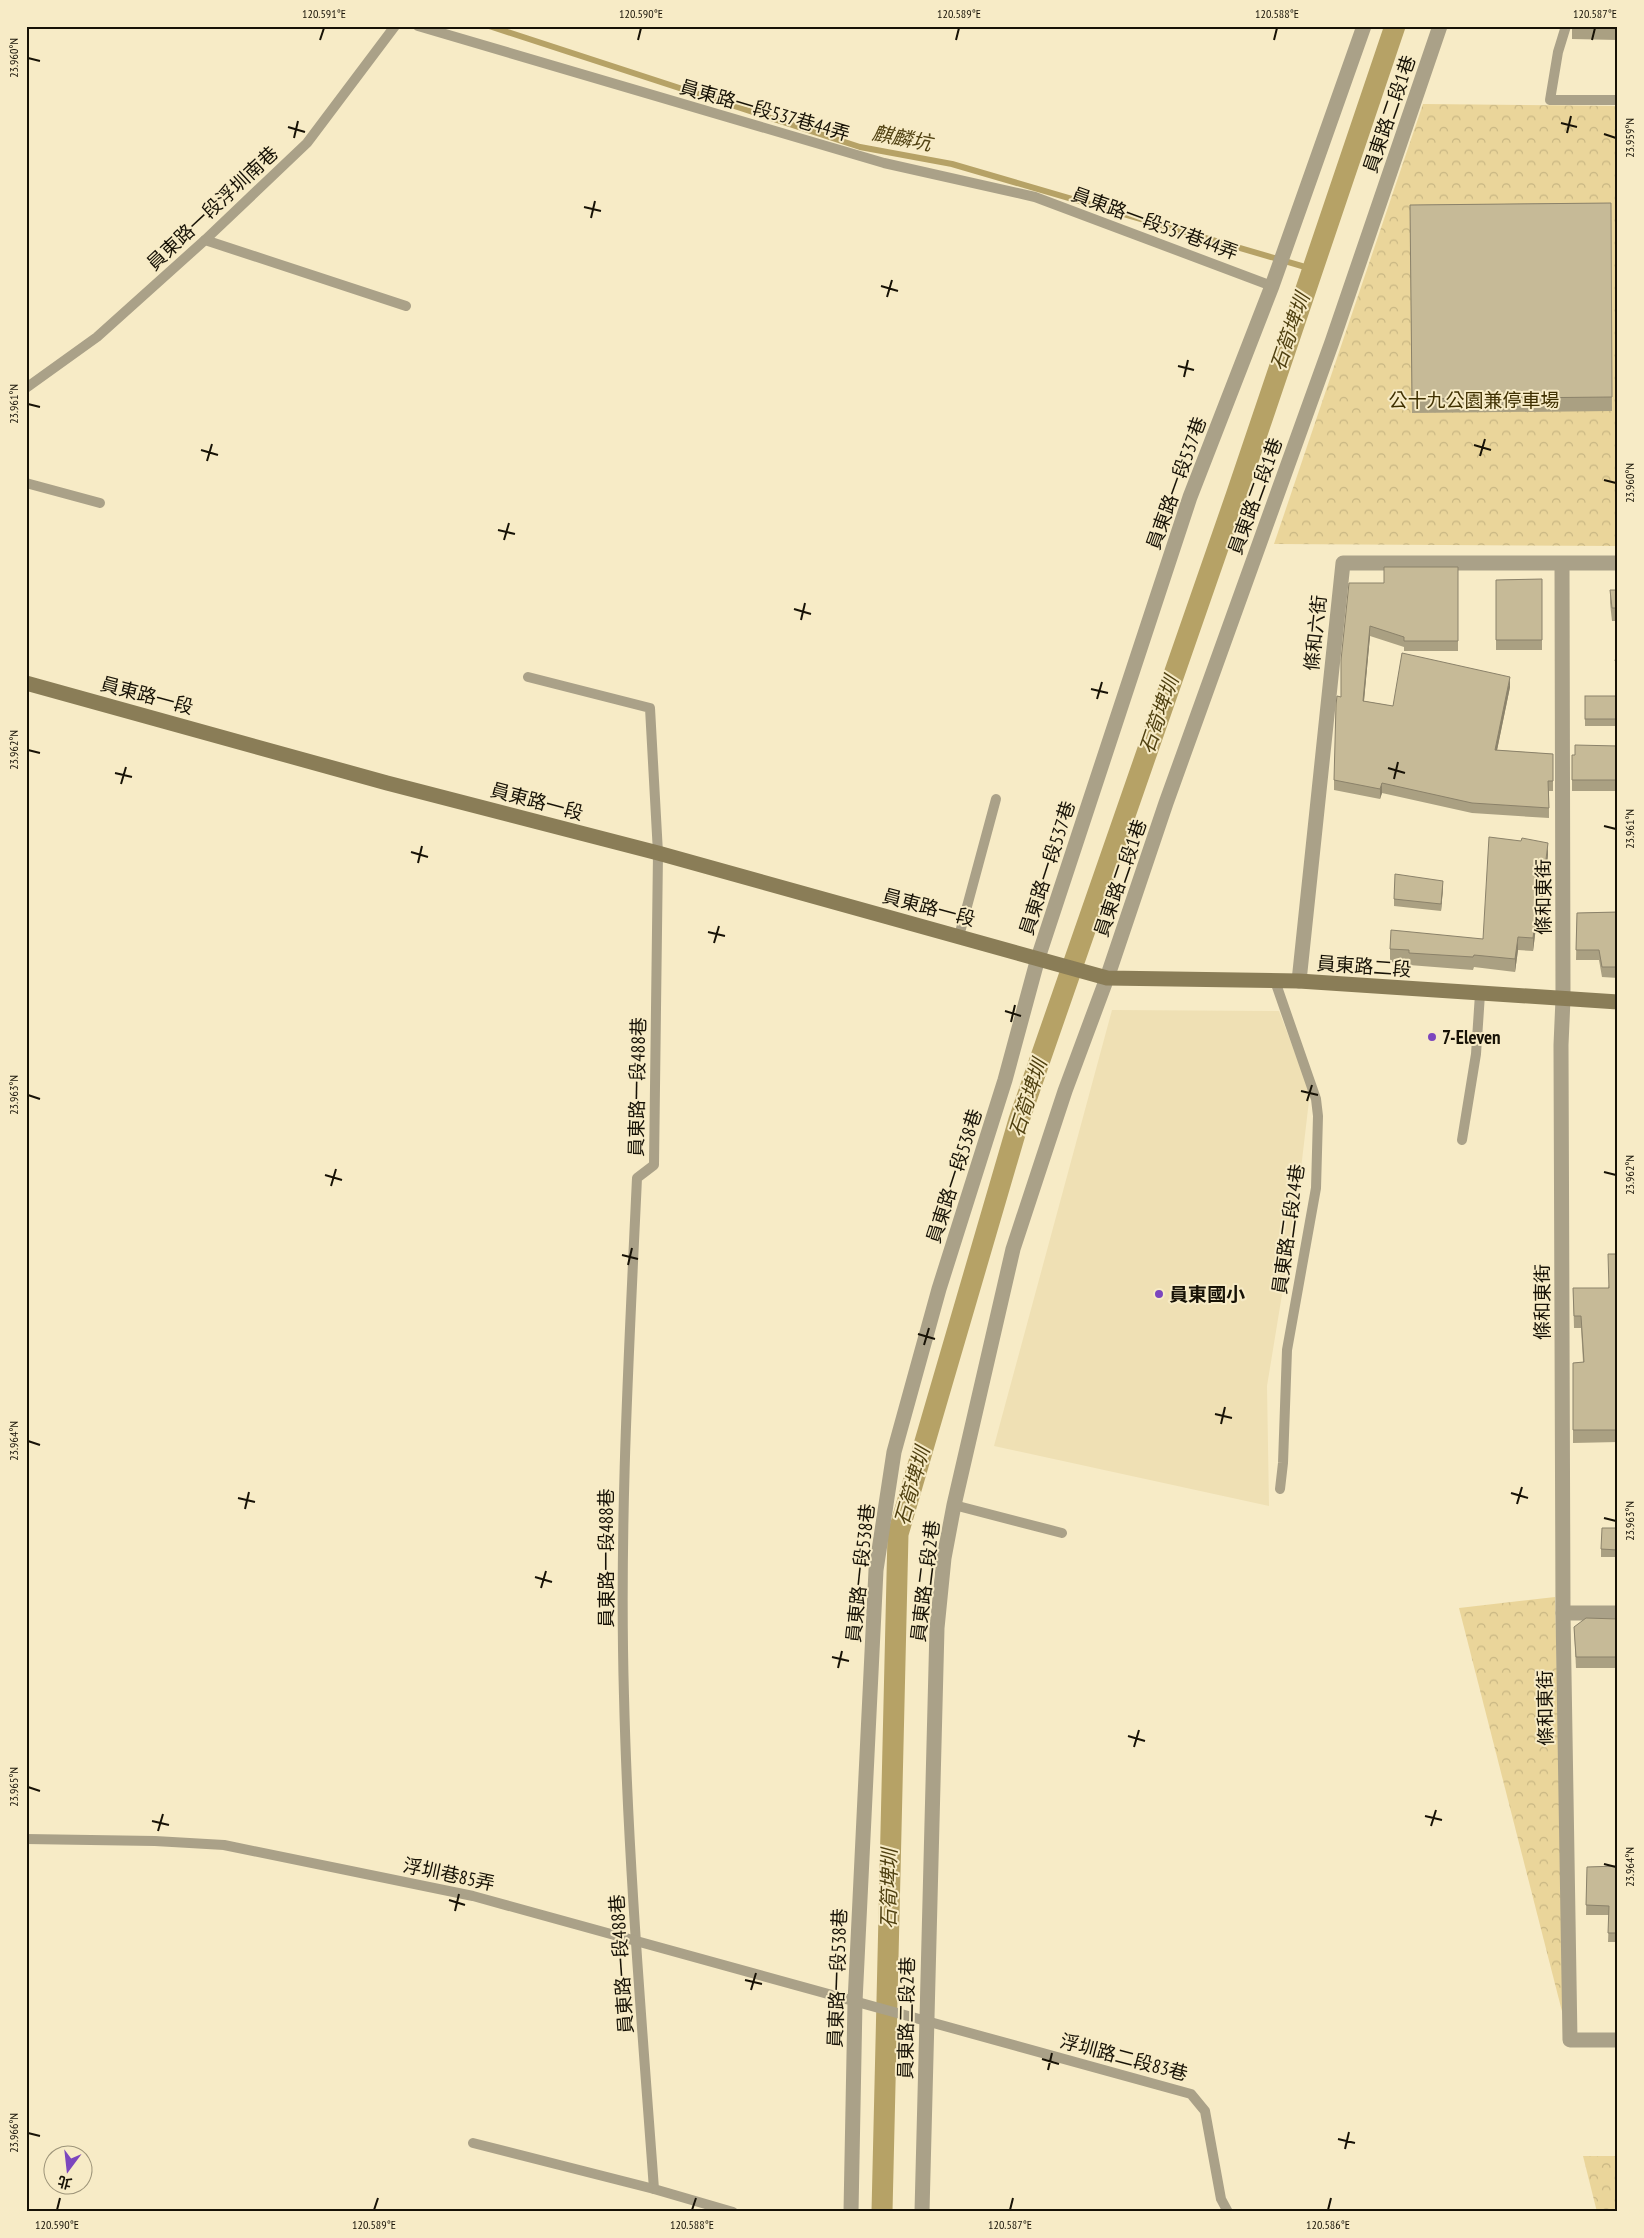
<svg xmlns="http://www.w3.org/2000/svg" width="1644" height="2238" viewBox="0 0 1644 2238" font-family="'PT Sans Narrow','Noto Sans TC',sans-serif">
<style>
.built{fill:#efe0b4}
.park{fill:url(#park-crowns)}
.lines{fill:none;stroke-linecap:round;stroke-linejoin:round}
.stream{stroke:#b6a266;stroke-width:6}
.canal{stroke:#b6a266;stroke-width:21}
.lane{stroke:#aaa188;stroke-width:10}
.street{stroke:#aaa188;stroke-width:15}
.secondary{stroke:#8a7d57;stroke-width:15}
.wall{fill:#aaa082}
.shaded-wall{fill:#8b826a}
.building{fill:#c6ba97;stroke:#8b826a}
.ticks{fill:none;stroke:#171206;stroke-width:2}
.poi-dot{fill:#7c46be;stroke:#f7ebc6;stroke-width:2}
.labels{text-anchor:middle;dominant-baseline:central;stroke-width:4;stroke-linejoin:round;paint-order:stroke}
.street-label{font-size:19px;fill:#171206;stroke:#f7ebc6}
.park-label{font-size:19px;fill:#3f3000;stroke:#f7ebc6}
.poi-label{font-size:19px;font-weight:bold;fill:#171206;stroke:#f7ebc6;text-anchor:start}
.water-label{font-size:20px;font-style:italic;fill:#504111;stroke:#f7ebc6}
.neatline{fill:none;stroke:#171206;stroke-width:2}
.ticks-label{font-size:12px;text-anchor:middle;fill:#171206}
</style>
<defs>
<pattern id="park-crowns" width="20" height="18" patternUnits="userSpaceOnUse" patternTransform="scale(1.25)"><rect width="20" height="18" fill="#ead59a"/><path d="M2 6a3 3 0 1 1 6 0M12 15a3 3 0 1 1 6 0" fill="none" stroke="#c8b683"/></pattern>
</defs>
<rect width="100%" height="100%" fill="#f7ebc6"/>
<!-- built -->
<path class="built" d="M1112 1010 1279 1011 1310 1092 1297 1203 1267 1386 1269 1506 994 1446Z"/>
<!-- park -->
<g class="park">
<path d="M1423 104 1618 106V546L1274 544Z"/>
<path d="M1555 1597 1566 2027 1459 1608Z"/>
<path d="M1583 2156H1618V2212H1597Z"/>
</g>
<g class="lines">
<!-- stream -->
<path class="stream" d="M489 26 860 147 952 164 1312 269"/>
<!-- canal -->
<path class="canal" d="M882 2212 898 1534 1019 1120 1236 496 1395 26"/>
<!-- lane -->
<g class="lane">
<path d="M418 26 884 163 1035 197 1272 286"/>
<path d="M1566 26 1558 52 1550 100H1618"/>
<path d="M205 240 406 306"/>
<path d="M26 388 97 337 205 240 307 143 395 26"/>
<path d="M26 483 100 503"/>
<path d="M528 677 650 708 658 853 654 1165 637 1178C629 1351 619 1523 624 1696 628 1861 642 2025 654 2189L733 2212"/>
<path d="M959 936 996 799"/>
<path d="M1275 981 1316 1099 1318 1116 1316 1188 1287 1350 1283 1463 1280 1489"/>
<path d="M1462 1140 1476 1054 1480 994"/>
<path d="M954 1505 1062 1533"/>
<path d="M26 1839 155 1841 224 1845 473 1896 1191 2094 1205 2111 1221 2199 1228 2212"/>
<path d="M473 2143 654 2189"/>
</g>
<!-- street -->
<g class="street">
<path d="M1562 564 1563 999 1561 1045 1563 1613 1570 2040H1618"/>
<path d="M1299 981 1343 563H1618"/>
<path d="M1563 1613H1618"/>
<path d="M851 2212 855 2002 876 1570 894 1452 939 1289 1005 1080 1038 958 1190 497 1272 286 1364 26"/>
<path d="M922 2212 937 1628 944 1558 954 1505 1013 1249 1065 1091 1107 978 1166 803 1332 342 1440 26"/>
</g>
<!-- secondary -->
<path class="secondary" d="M26 683 387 783 658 853 1107 978 1299 981 1618 1002"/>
</g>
<!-- wall -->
<g class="wall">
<path d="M1572 26H1618V40L1572 39Z"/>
<path d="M1611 203 1612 411 1412 413 1410 205Z"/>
<path d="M1458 567V651H1404V647L1370 636 1364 701 1393 706 1510 687 1497 750 1553 754V791H1549V818L1472 813 1382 793 1380 799 1334 790V780L1341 697 1384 583Z"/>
<path d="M1542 579V650H1496V580Z"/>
<path d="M1610 590H1618V621H1612L1610 603Z"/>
<path d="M1618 649V674H1615V661Z"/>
<rect x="1585" y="696" width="33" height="30"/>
<path d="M1618 746V791H1572V755H1575Z"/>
<path d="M1548 855 1540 920 1537 919 1533 951 1518 950 1515 972 1474 967 1473 970 1409 965V963L1390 962V949L1483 939Z"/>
<path d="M1443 888 1441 911 1394 906V899Z"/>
<path d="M1618 912V978L1602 977 1599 960H1576L1577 913Z"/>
<path d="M1618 1254V1442L1573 1443V1363L1583 1362 1581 1328H1574L1573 1288H1608Z"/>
<path d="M1618 1528V1557H1601V1549Z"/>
<path d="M1618 1619V1668H1576L1574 1627Z"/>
<path d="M1618 1866V1942H1608L1609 1915H1586L1587 1867Z"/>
</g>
<!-- shaded-wall -->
<g class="shaded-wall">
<path d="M1370 626V636L1363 711V701Z"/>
<path d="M1510 677V687L1495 760V750Z"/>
<path d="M1382 783V793L1380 799V789Z"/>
<path d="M1548 843V855L1540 920V908Z"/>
<path d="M1443 881V888L1441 911V904Z"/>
<path d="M1537 907V919L1533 951V938Z"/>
<path d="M1518 937V950L1515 972V959Z"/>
</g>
<!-- building -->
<g class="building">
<path d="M1587 26H1618V27Z"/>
<path d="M1611 203 1612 397 1412 399 1410 205Z"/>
<path d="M1384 567H1458V641H1404V637L1370 626 1363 701 1393 706 1402 653 1510 677 1495 750 1553 754V781H1548L1549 808 1472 803 1382 783 1380 789 1334 780 1336 705 1337 696 1341 697V660L1349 583H1384Z"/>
<path d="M1542 579V640H1496V580Z"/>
<path d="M1610 590H1618V608H1612Z"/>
<path d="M1618 649V661H1615Z"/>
<rect x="1585" y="696" width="33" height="23"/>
<path d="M1575 745 1618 746V780H1572V755H1575Z"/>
<path d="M1489 837 1521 841 1522 838 1548 843 1540 908 1537 907 1533 938 1518 937 1515 959 1474 955 1473 957 1409 953V950L1390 949 1391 930 1483 939Z"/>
<path d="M1395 874 1443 881 1441 904 1394 899Z"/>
<path d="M1618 912V967H1602L1599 950H1576L1577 913Z"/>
<path d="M1608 1254H1618V1430H1573V1363L1584 1362 1581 1316H1574L1573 1288H1609Z"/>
<path d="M1602 1528H1618V1550L1601 1549Z"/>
<path d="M1586 1618 1618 1619V1657H1576L1574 1627Z"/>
<path d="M1618 1866V1933H1608L1609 1906 1586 1905 1587 1867Z"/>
</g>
<!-- ticks -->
<path class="ticks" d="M320 40 324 28M638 40 641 28M956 40 959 28M1274 40 1277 28M1592 40 1595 28M28 58 40 61M1561 123 1577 127M288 127 305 132M1567 133 1571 116M1604 134 1616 138M294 138 298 121M584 207 601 211M591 218 595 201M881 286 898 291M887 297 892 280M1178 366 1194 370M1184 377 1188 360M28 404 40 407M1474 445 1491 450M201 450 218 455M1480 456 1485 439M207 461 212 444M1604 480 1616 483M498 530 515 534M504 540 509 523M794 609 811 614M801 620 805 603M1091 689 1108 693M1097 699 1102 682M28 750 40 753M1388 768 1405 773M115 773 132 777M1394 779 1398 762M121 784 126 767M1604 826 1616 829M411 852 428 857M418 863 422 846M708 932 725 936M714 943 719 926M1005 1011 1021 1016M1011 1022 1015 1005M1301 1091 1318 1095M28 1095 40 1099M1307 1101 1312 1085M1604 1172 1616 1175M325 1175 342 1180M331 1186 336 1169M622 1255 638 1259M628 1265 632 1248M918 1334 935 1339M924 1345 929 1328M1215 1414 1232 1418M1221 1424 1225 1407M28 1441 40 1445M1511 1493 1528 1498M238 1498 255 1502M1517 1504 1522 1487M245 1509 249 1492M1604 1518 1616 1521M535 1577 552 1582M541 1588 546 1571M832 1657 849 1661M838 1668 842 1651M1128 1736 1145 1741M1134 1747 1139 1730M28 1787 40 1791M1425 1816 1442 1820M152 1821 169 1825M1431 1826 1436 1810M158 1831 163 1814M1604 1864 1616 1867M449 1900 465 1905M455 1911 459 1894M745 1980 762 1984M751 1990 756 1973M1042 2059 1059 2064M1048 2070 1052 2053M28 2133 40 2136M1338 2139 1355 2143M1345 2149 1349 2132M57 2210 60 2198M374 2210 378 2198M692 2210 696 2198M1010 2210 1013 2198M1328 2210 1331 2198"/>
<!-- markers -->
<g class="poi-dot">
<circle cx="1432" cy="1037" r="5"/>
<circle cx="1159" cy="1294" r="5"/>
</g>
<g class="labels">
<!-- street labels -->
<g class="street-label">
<text transform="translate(765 110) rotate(16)">員東路一段537巷44弄</text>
<text transform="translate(1389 114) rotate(-71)">員東路二段1巷</text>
<text transform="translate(212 208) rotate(-43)">員東路一段浮圳南巷</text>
<text transform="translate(1155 223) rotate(20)">員東路一段537巷44弄</text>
<text transform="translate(1176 483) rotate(-70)">員東路一段537巷</text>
<text transform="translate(1255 496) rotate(-70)">員東路二段1巷</text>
<text transform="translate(1315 633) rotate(-84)">條和六街</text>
<text transform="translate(147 695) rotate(15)">員東路一段</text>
<text transform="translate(537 801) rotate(15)">員東路一段</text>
<text transform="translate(1047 868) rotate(-72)">員東路一段537巷</text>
<text transform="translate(1120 878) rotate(-71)">員東路二段1巷</text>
<text transform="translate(1543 897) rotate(-90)">條和東街</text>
<text transform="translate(929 907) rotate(15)">員東路一段</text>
<text transform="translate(1364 966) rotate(4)">員東路二段</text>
<text transform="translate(637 1087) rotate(-89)">員東路一段488巷</text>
<text transform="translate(954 1176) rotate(-72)">員東路一段538巷</text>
<text transform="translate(1288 1229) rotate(-82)">員東路二段24巷</text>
<text transform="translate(1542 1302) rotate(-90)">條和東街</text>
<text transform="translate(606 1558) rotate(-90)">員東路一段488巷</text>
<text transform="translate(860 1573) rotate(-84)">員東路一段538巷</text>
<text transform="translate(925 1581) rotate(-83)">員東路二段2巷</text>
<text transform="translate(1545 1708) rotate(-91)">條和東街</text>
<text transform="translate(449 1874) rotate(12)">浮圳巷85弄</text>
<text transform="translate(621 1964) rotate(-94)">員東路一段488巷</text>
<text transform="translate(837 1978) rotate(-88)">員東路一段538巷</text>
<text transform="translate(906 2018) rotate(-89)">員東路二段2巷</text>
<text transform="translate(1124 2057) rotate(15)">浮圳路二段83巷</text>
</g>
<!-- park labels -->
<g class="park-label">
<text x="1474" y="400">公十九公園兼停車場</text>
</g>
<!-- poi labels -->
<g class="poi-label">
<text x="1442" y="1037">7-Eleven</text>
<text x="1169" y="1294">員東國小</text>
</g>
<!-- water labels -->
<g class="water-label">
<text transform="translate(902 138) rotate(11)">麒麟坑</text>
<text transform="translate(1290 332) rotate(-71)">石筍埤圳</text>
<text transform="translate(1159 715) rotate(-71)">石筍埤圳</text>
<text transform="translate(1028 1098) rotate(-72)">石筍埤圳</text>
<text transform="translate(912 1486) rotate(-74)">石筍埤圳</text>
<text transform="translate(889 1889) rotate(-89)">石筍埤圳</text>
</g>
</g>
<!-- border -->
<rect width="1644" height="2238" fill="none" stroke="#f7ebc6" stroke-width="55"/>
<!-- north arrow -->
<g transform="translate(68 2170) rotate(195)"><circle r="24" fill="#f7ebc6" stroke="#9d9479"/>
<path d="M0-4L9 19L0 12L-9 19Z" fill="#7c46be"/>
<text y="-8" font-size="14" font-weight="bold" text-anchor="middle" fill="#171206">北</text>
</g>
<rect x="28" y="28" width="1588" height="2182" class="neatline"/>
<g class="ticks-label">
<text x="324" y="18">120.591°E</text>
<text x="641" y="18">120.590°E</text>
<text x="959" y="18">120.589°E</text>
<text x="1277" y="18">120.588°E</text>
<text x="1595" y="18">120.587°E</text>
<text transform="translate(14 58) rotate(-90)" y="4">23.960°N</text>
<text transform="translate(1630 138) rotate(-90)" y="4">23.959°N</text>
<text transform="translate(14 404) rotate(-90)" y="4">23.961°N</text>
<text transform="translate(1630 483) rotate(-90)" y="4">23.960°N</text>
<text transform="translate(14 750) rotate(-90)" y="4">23.962°N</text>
<text transform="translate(1630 829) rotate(-90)" y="4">23.961°N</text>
<text transform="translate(14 1095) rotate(-90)" y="4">23.963°N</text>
<text transform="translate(1630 1175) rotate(-90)" y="4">23.962°N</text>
<text transform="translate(14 1441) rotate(-90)" y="4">23.964°N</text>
<text transform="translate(1630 1521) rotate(-90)" y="4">23.963°N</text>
<text transform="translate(14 1787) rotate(-90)" y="4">23.965°N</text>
<text transform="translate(1630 1867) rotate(-90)" y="4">23.964°N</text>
<text transform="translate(14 2133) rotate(-90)" y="4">23.966°N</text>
<text x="57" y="2229">120.590°E</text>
<text x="374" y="2229">120.589°E</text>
<text x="692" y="2229">120.588°E</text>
<text x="1010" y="2229">120.587°E</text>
<text x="1328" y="2229">120.586°E</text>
</g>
</svg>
